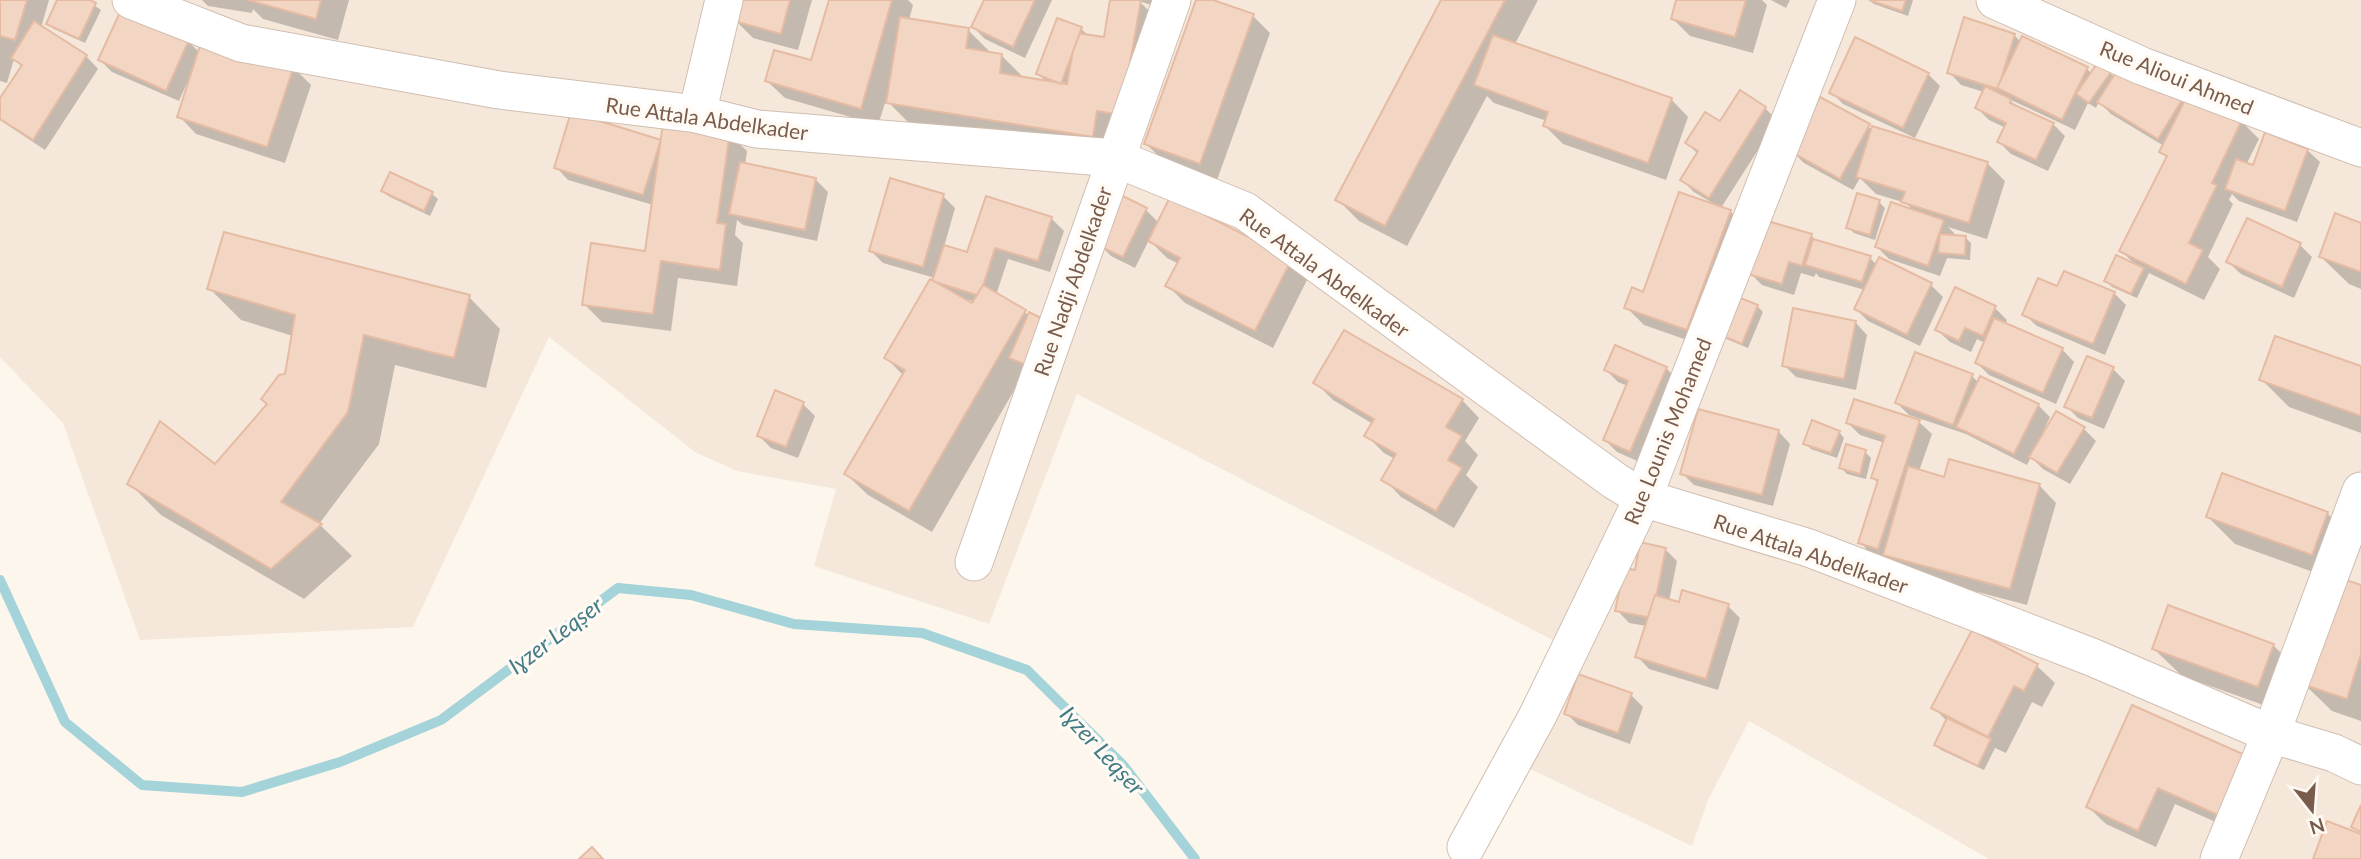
<svg xmlns="http://www.w3.org/2000/svg" width="2361" height="859" viewBox="0 0 2361 859" font-family="Lato,sans-serif">
<style>
.residential{fill:#f5e8da}
.shadow{fill:#0003;fill-rule:evenodd}
.lines{fill:none;stroke-linecap:round;stroke-linejoin:round}
.stream{stroke:#a5d3da;stroke-width:10}
.building{fill:#f3d5c3;stroke:#e6bba3;stroke-width:2}
.minor-casing{stroke:#d1beb0;stroke-width:39}
.minor{stroke:#fff;stroke-width:37}
.labels{text-anchor:middle;dominant-baseline:central;stroke-width:7;stroke-linejoin:round;paint-order:stroke}
.street-label{font-size:21px;fill:#7a5c4d;stroke:#fffaf3}
.water-label{font-size:23px;font-style:italic;fill:#437c86;stroke:#fffaf3}
</style>
<rect width="100%" height="100%" fill="#fdf6ec"/>
<!-- residential -->
<path class="residential" d="M0 0H2361V859H1989L1749 721 1708 800 1692 846 1530 769 1566 647 1077 394 989 624 814 566 836 489 737 471 695 452 549 337 413 627 140 640 63 423 0 357Z"/>
<!-- shadow -->
<g class="shadow">
<path d="M0 0H49L41 28 86 56 98 69 45 150 0 120V102L22 67 14 59 7 83 0 81Z"/>
<path d="M59 0H86L101 10 85 43 54 29 48 23Z"/>
<path d="M202 0H349L338 40 263 19 253 9 252 13 208 6Z"/>
<path d="M741 0H812L798 50 753 38 735 20Z"/>
<path d="M831 0H908L913 5 909 20 968 30 990 52 1002 56 1024 78 1047 83 1038 73 1081 29 1089 36 1105 39 1112 0H1170L1167 10 1139 1 1162 24 1114 158 910 124 886 100 878 125 785 98 767 81 813 62ZM1050 77 1070 85 1068 88 1050 81Z"/>
<path d="M986 0H1052L1025 58 985 39 973 27Z"/>
<path d="M1198 0H1207L1253 16 1270 33 1217 180 1164 161 1146 144Z"/>
<path d="M1443 0H1538L1515 44 1671 99 1688 117 1666 180 1563 144 1545 126 1547 121 1494 103 1487 96 1407 246 1359 221 1337 199Z"/>
<path d="M1678 0H1762L1767 5 1753 53 1690 36 1673 19Z"/>
<path d="M1771 0H1790L1786 8Z"/>
<path d="M1869 0H1913L1908 16 1874 4Z"/>
<path d="M2014 35 2021 42 2087 69 2092 74 2110 73 2114 77 2181 101 2185 105 2241 121 2259 139 2246 165 2254 167 2307 150 2320 162 2297 222 2239 201 2232 194 2229 200 2233 204 2208 257 2220 269 2204 300 2149 273 2137 298 2112 287 2106 281 2137 266 2121 251 2167 158 2161 152 2164 146 2111 114 2099 102 2096 108 2088 103 2075 130 2009 99 2018 108 2053 124 2065 136 2048 171 2011 154 1999 142 2006 128 1989 120 1977 108 1984 92 1961 85 1949 72Z"/>
<path d="M188 41 200 53 293 67 311 85 285 163 196 134 179 116 189 84 187 83 179 101 112 72 100 60Z"/>
<path d="M1928 74 1940 86 1915 138 1843 104 1831 92Z"/>
<path d="M1821 99 1873 130 1987 163 2005 181 1987 239 1948 227 1955 234 1954 237H1965L1971 243 1970 260 1947 258 1940 276 1889 259 1877 247 1915 212 1906 203 1876 194 1860 178 1853 190 1804 163 1792 151Z"/>
<path d="M1765 108 1777 120 1721 208 1730 211 1747 229 1704 346 1644 325 1626 307 1644 294 1714 204 1694 192 1682 180 1698 154 1687 143 1720 124Z"/>
<path d="M572 114 662 142 729 134 747 151 745 165 816 180 828 192 817 241 743 225 737 220 735 235 743 243 737 286 678 278 671 331 602 322 584 304 646 253 653 205 568 180 556 167Z"/>
<path d="M383 190 432 194 438 199 430 216 388 196Z"/>
<path d="M943 196 955 208 944 247 968 255 1051 218 1064 231 1050 272 1008 259 996 295 1030 316 1027 368 932 532 868 495 846 474 903 375 886 358 940 285 935 278 883 263 871 251ZM963 298 975 302 973 305 963 299Z"/>
<path d="M1879 202 1885 208 1875 240 1854 233 1848 227Z"/>
<path d="M1145 209 1159 223 1291 261 1308 278 1273 348 1185 303 1168 286 1179 264 1167 258 1149 240 1135 268 1111 256 1099 244Z"/>
<path d="M2361 225V289L2349 284 2321 257Z"/>
<path d="M1811 235 1817 242 1870 258 1877 265 1931 285 1943 297 1920 346 1868 321 1856 309 1865 290 1819 277 1816 273 1814 277 1801 273 1794 295 1762 285 1750 273Z"/>
<path d="M2300 245 2312 257 2294 298 2241 274 2228 262Z"/>
<path d="M209 288 469 297 500 329 486 388 395 365 379 444 319 524 352 556 304 599 161 515 129 483 216 466 269 404 286 376 293 336 241 320Z"/>
<path d="M2058 289 2114 293 2126 305 2105 355 2037 326 2024 314Z"/>
<path d="M1757 306 1763 312 1748 348 1724 338Z"/>
<path d="M1995 308 2007 320 2005 325 2062 349 2074 362 2056 404 1989 375 1977 363 1985 343 1977 339 1971 352 1950 342 1937 330Z"/>
<path d="M1855 322 1867 335 1856 390 1796 377 1784 365Z"/>
<path d="M2088 358 2113 369 2125 381 2104 429 2078 418 2066 406Z"/>
<path d="M1666 368 1678 380 1642 463 1617 452 1605 440 1628 386 1618 382 1606 370Z"/>
<path d="M2361 368V433L2289 407 2261 379Z"/>
<path d="M1972 376 1978 382 2038 405 2050 417 2044 430 2046 431 2084 429 2096 441 2070 484 2043 469 2031 457 2027 465 1966 434 1909 415 1897 403Z"/>
<path d="M1316 383 1462 400 1479 418 1465 441 1478 455 1466 475 1478 487 1454 528 1401 497 1384 479 1395 459 1384 453 1366 435 1373 424 1333 400Z"/>
<path d="M1855 401 1919 422 1932 434 1919 471 1945 479 2039 485 2056 503 2027 605 1902 572 1872 555 1860 542 1879 484 1873 478 1885 443 1860 435 1848 423Z"/>
<path d="M803 404 815 416 798 458 771 448 759 436Z"/>
<path d="M1778 431 1790 444 1773 506 1694 485 1682 473Z"/>
<path d="M1839 432 1844 438 1837 458 1811 449 1805 443Z"/>
<path d="M1865 452 1871 458 1866 479 1847 474 1841 468Z"/>
<path d="M2327 513 2355 541 2340 580 2361 587V721L2332 711 2304 684 2338 581 2235 544 2208 517Z"/>
<path d="M1665 549 1677 561 1669 601 1680 604 1728 606 1740 618 1718 690 1649 669 1637 656 1647 626 1629 623 1617 610 1636 572Z"/>
<path d="M1973 632 2037 666 2055 683 2042 707 2032 702 2006 753 1995 748 1984 770 1941 750 1936 744 1947 721 1933 707Z"/>
<path d="M2273 645 2301 673 2286 713 2182 676 2154 649Z"/>
<path d="M1631 695 1643 707 1630 744 1578 725 1566 713Z"/>
<path d="M2133 708 2236 831 2175 804 2156 847 2106 824 2088 807Z"/>
</g>
<g class="lines">
<!-- stream -->
<path class="stream" d="M0 580 65 722 142 785 242 792 340 762 441 720 618 588 691 595 794 624 922 633 1027 670 1123 765 1195 859"/>
</g>
<!-- building -->
<g class="building">
<path d="M0 0H27L15 40 0 36Z"/>
<path d="M57 0H90L96 3 79 39 46 24Z"/>
<path d="M248 0H321L316 19Z"/>
<path d="M739 0H790L781 34 734 21Z"/>
<path d="M829 0H892L861 109 765 81 774 50 811 60Z"/>
<path d="M984 0H1035L1013 47 971 27Z"/>
<path d="M1110 0H1141L1121 115 1097 111 1093 137 886 103 900 17 969 28 966 48 1002 54 1000 73 1067 84 1076 33 1104 37Z"/>
<path d="M1196 0H1213L1254 14 1200 164 1144 144Z"/>
<path d="M1441 0H1505L1385 226 1335 200Z"/>
<path d="M1676 0H1746L1735 37 1671 19Z"/>
<path d="M1869 0H1906L1902 11Z"/>
<path d="M121 10 189 40 166 91 98 60Z"/>
<path d="M1964 17 2015 34 1998 89 1947 73Z"/>
<path d="M1057 18 1082 27 1061 84 1036 74Z"/>
<path d="M34 21 87 55 33 140 0 119V98L22 65 11 58Z"/>
<path d="M1493 35 1672 98 1648 163 1543 126 1548 112 1474 85Z"/>
<path d="M203 36 294 66 267 147 177 117Z"/>
<path d="M2022 36 2088 67 2062 120 1997 88Z"/>
<path d="M1855 37 1929 73 1903 128 1829 93Z"/>
<path d="M2098 62 2111 72 2089 103 2076 94Z"/>
<path d="M2121 64 2182 100 2158 139 2097 102Z"/>
<path d="M1985 86 2011 99 2010 103 2054 123 2036 160 1997 142 2006 123 1975 108Z"/>
<path d="M1740 90 1766 107 1709 198 1680 180 1698 151 1685 143 1705 112 1720 121Z"/>
<path d="M2188 94 2242 120 2212 183 2217 185 2189 243 2203 250 2186 284 2119 251 2167 156 2159 152Z"/>
<path d="M1820 97 1870 124 1840 179 1790 151Z"/>
<path d="M571 112 661 140 643 195 554 168Z"/>
<path d="M663 123 730 132 717 223 726 224 720 270 661 261 653 314 582 305 591 243 645 251Z"/>
<path d="M1872 126 1988 162 1969 223 1901 202 1905 192 1856 177Z"/>
<path d="M2265 132 2308 149 2285 211 2225 189 2236 159 2253 165Z"/>
<path d="M740 162 816 178 805 230 729 214Z"/>
<path d="M390 172 433 192 424 211 381 191Z"/>
<path d="M890 178 944 194 923 267 869 251Z"/>
<path d="M1679 192 1731 210 1687 330 1624 308 1632 287 1643 292Z"/>
<path d="M1857 193 1880 200 1870 235 1846 228Z"/>
<path d="M1121 195 1147 208 1123 257 1097 245Z"/>
<path d="M986 196 1052 217 1038 261 995 248 980 296 932 281 944 245 967 252Z"/>
<path d="M1170 197 1292 259 1255 331 1165 286 1180 258 1148 241Z"/>
<path d="M1891 202 1944 220 1928 266 1875 247Z"/>
<path d="M2335 213 2361 223V272L2319 257Z"/>
<path d="M2247 218 2301 243 2282 287 2226 262Z"/>
<path d="M1764 220 1812 234 1802 266 1789 262 1782 284 1748 274Z"/>
<path d="M224 232 470 295 454 358 364 335 348 412 281 502 322 524 271 569 127 484 160 421 215 464 267 404 261 399 279 375 285 374 295 315 207 289Z"/>
<path d="M1940 234 1966 236 1965 255 1938 253Z"/>
<path d="M1813 239 1871 256 1862 282 1805 265Z"/>
<path d="M2116 255 2144 268 2131 294 2104 281Z"/>
<path d="M1879 257 1932 283 1907 335 1854 309Z"/>
<path d="M2064 271 2115 292 2093 344 2022 315 2038 278 2057 286Z"/>
<path d="M930 279 972 303 983 285 1026 310 909 511 844 474 905 370 884 358Z"/>
<path d="M1955 287 1996 306 1983 336 1965 328 1959 341 1935 330Z"/>
<path d="M1733 295 1758 305 1742 344 1716 333Z"/>
<path d="M1793 308 1856 321 1844 379 1782 366Z"/>
<path d="M1029 312 1051 323 1031 367 1009 358Z"/>
<path d="M1994 318 2063 348 2043 393 1975 363Z"/>
<path d="M1344 330 1463 399 1446 427 1462 436 1448 460 1462 468 1436 511 1381 480 1396 454 1364 436 1374 419 1313 383Z"/>
<path d="M2275 336 2361 366V416L2259 380Z"/>
<path d="M1615 345 1667 367 1630 452 1603 440 1628 381 1604 370Z"/>
<path d="M1915 352 1973 374 1953 425 1895 403Z"/>
<path d="M2087 356 2114 367 2092 418 2064 407Z"/>
<path d="M1980 376 2039 404 2014 454 1956 427Z"/>
<path d="M775 390 804 402 786 447 757 436Z"/>
<path d="M1854 399 1920 420 1878 549 1858 543 1878 480 1871 478 1885 436 1846 423Z"/>
<path d="M1698 409 1779 430 1762 495 1680 474Z"/>
<path d="M2056 411 2085 427 2057 473 2029 457Z"/>
<path d="M1812 420 1840 431 1831 453 1803 444Z"/>
<path d="M1846 444 1866 450 1860 474 1839 468Z"/>
<path d="M1949 459 2040 484 2010 589 1883 555 1908 466 1944 477Z"/>
<path d="M2222 473 2328 512 2312 555 2206 517Z"/>
<path d="M1640 542 1666 548 1652 618 1615 611 1624 568 1635 570Z"/>
<path d="M2337 577 2361 585V654L2347 699 2302 684Z"/>
<path d="M1682 590 1729 604 1706 679 1635 657 1655 595 1679 602Z"/>
<path d="M2168 605 2274 644 2258 687 2152 649Z"/>
<path d="M1972 630 2038 664 2024 691 2014 686 1988 737 1931 708Z"/>
<path d="M1578 674 1632 693 1618 733 1564 714Z"/>
<path d="M2132 705 2245 755 2218 815 2158 788 2138 831 2086 807Z"/>
<path d="M1947 718 1991 739 1978 766 1934 745Z"/>
<path d="M2361 805V832L2351 827Z"/>
<path d="M2327 821 2361 834V859H2313Z"/>
<path d="M592 847 603 859H579Z"/>
</g>
<g class="lines">
<!-- minor casing -->
<g class="minor-casing">
<g id="minor">
<path d="M131 0 241 43 499 90 697 114 757 129 1115 158 1245 211 1615 481 1643 498 1809 548 2094 658 2271 734 2334 753 2361 766"/>
<path d="M1995 0 2142 66 2361 148"/>
<path d="M697 114 724 0"/>
<path d="M974 562 1172 0"/>
<path d="M1466 847 1538 715 1643 498 1837 0"/>
<path d="M2219 859 2271 734 2361 491"/>
</g>
</g>
<!-- minor -->
<use href="#minor" class="minor"/>
</g>
<g class="labels">
<!-- street labels -->
<g class="street-label">
<text transform="translate(2177 77) rotate(22)">Rue Alioui Ahmed</text>
<text transform="translate(707 118) rotate(8)">Rue Attala Abdelkader</text>
<text transform="translate(1325 272) rotate(36)">Rue Attala Abdelkader</text>
<text transform="translate(1072 281) rotate(-71)">Rue Nadji Abdelkader</text>
<text transform="translate(1667 431) rotate(-68)">Rue Lounis Mohamed</text>
<text transform="translate(1811 553) rotate(19)">Rue Attala Abdelkader</text>
</g>
<!-- water labels -->
<g class="water-label">
<text transform="translate(555 635) rotate(-37)">Iɣzer Leqṣer</text>
<text transform="translate(1103 750) rotate(47)">Iɣzer Leqṣer</text>
</g>
</g>
<!-- north arrow -->
<g transform="translate(2312 810) rotate(163)" stroke="#fffaf3" stroke-width="5" paint-order="stroke">
<path d="M0-5L12 26L0 18L-12 26Z" fill="#7a5c4d"/>
<text y="-10" font-size="19" font-weight="bold" text-anchor="middle" fill="#7a5c4d">N</text>
</g>
</svg>
